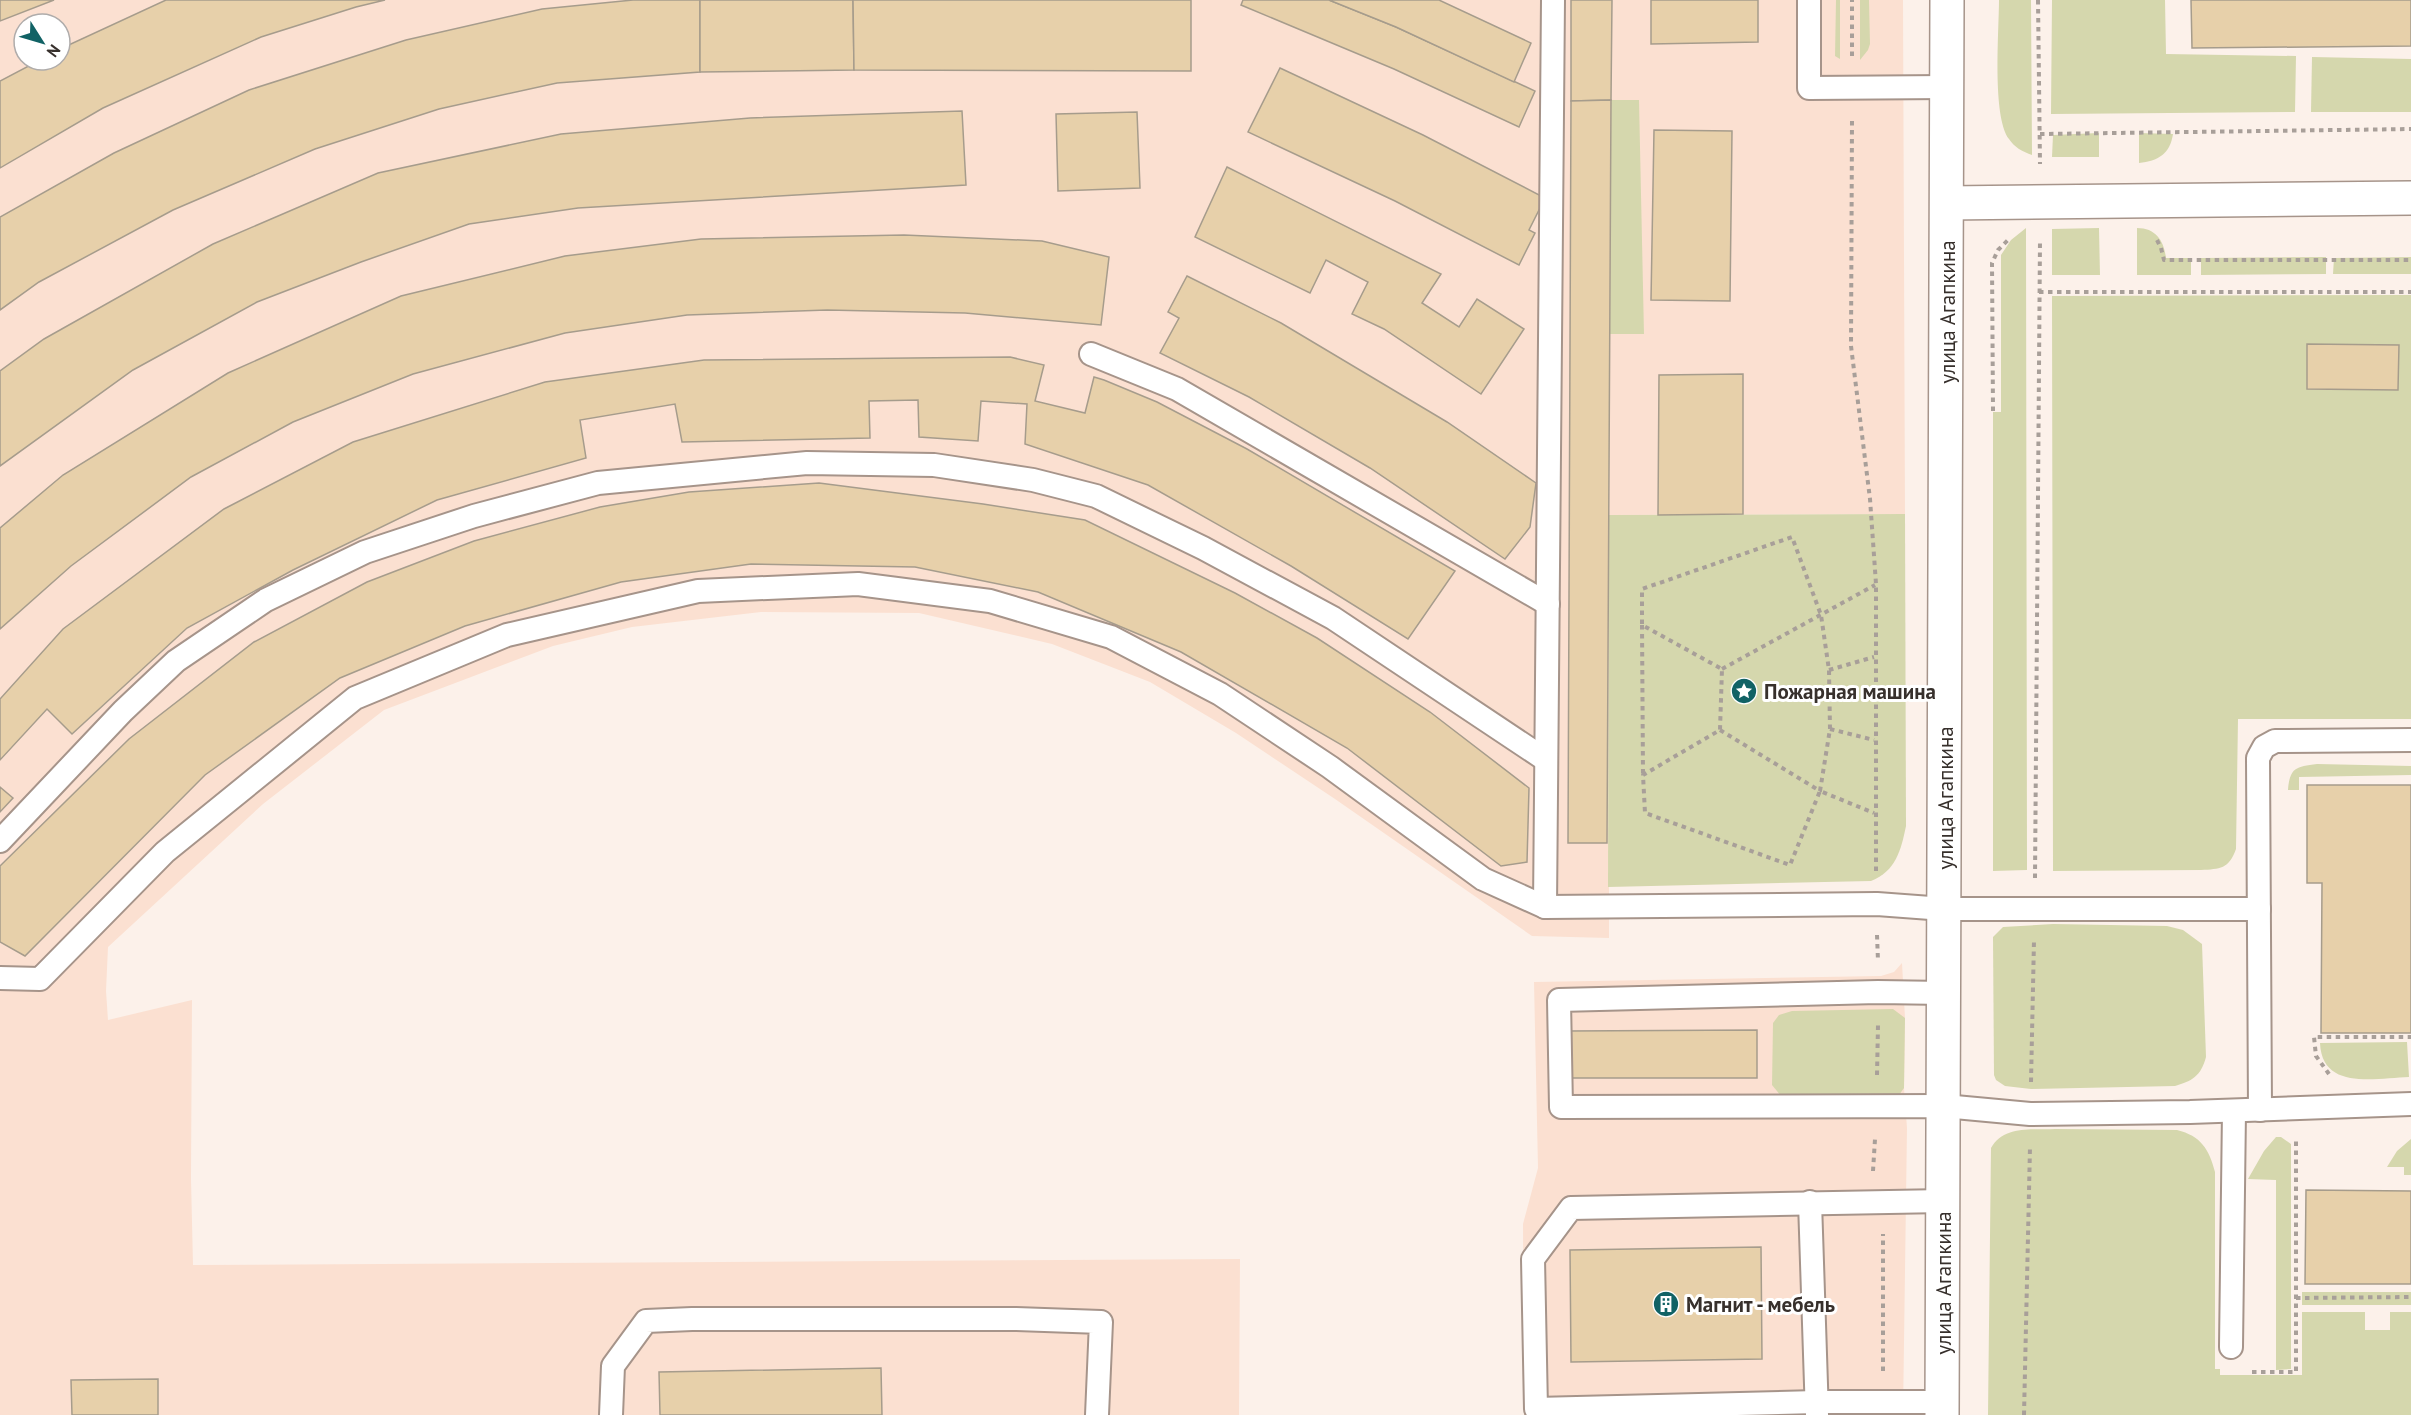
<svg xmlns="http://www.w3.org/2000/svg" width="2411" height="1415" viewBox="0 0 2411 1415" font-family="'PT Sans',sans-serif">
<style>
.built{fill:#fbe0d1;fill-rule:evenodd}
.green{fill:#d5d7ad}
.building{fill:#e7d0aa;stroke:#a69c8c;stroke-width:1.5}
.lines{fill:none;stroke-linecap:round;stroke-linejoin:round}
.service-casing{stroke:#a6948a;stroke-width:26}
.minor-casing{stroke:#a6948a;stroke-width:36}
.secondary-casing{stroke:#a6948a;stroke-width:36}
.path{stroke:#a89f99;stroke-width:4;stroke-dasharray:4.5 4.5;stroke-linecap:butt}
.service{stroke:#fff;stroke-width:22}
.minor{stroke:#fff;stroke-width:33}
.secondary{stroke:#fff;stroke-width:33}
.labels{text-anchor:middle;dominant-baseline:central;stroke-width:6;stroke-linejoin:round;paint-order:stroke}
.street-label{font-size:21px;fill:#37302c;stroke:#fff}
.poi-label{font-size:21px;font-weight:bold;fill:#37302c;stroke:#fff;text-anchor:start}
</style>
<rect width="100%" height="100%" fill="#fcf1ea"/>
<!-- built -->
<g class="built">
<path d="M0 0H1903L1905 514 1609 515V938L1532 936 1335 799 1236 733 1150 682 1052 644 919 613 761 612 632 627 553 646 384 710 263 804 108 947 106 991 108 1020 192 1000 191 1179 193 1265 1240 1259 1239 1415H0ZM24 24H60V60H24Z"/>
<path d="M1902 963 1905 1018 1904 1088 1907 1128 1903 1415H1524L1523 1224 1538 1168 1534 982 1881 976 1894 972Z"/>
</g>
<!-- green -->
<g class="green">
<path d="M1836 0H1840V59L1835 56Z"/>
<path d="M1860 0H1869L1870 44 1868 50 1860 60Z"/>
<path d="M1999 0H2031L2032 155C2023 152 2014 147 2009 139 1992 116 1999 31 1999 0Z"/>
<path d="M2052 0H2165L2166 54 2296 56 2295 112 2051 114Z"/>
<path d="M2312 57 2411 59V112H2311Z"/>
<path d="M1611 100H1639L1644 334H1610Z"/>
<path d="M2099 133V157H2052L2053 135Z"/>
<path d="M2139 133 2173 134C2170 154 2158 161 2139 163Z"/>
<path d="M2026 228 2027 870 1993 871V412H2001V255L2011 240Z"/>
<path d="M2099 228 2100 275H2052V229Z"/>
<path d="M2137 228C2156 228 2164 241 2166 258H2191V275H2137Z"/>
<path d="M2326 257V274L2201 275V258Z"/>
<path d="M2411 257V274H2333L2334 258Z"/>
<path d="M2411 295V719H2238L2236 849C2229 869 2220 869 2201 870L2053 871 2052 296Z"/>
<path d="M1905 514 1906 826C1901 850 1896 871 1871 881L1608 887 1609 515Z"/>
<path d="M2317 764 2411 766V775L2299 777V790H2288C2290 767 2296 767 2317 764Z"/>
<path d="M2053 924 2167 926 2183 930 2202 944 2206 1057C2201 1076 2192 1081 2175 1086L2031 1089 2005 1086 1996 1080 1994 1075 1993 937 2003 927Z"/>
<path d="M1893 1009 1905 1018 1904 1088 1899 1095 1892 1097 1781 1096 1772 1085 1773 1023 1779 1015 1792 1011Z"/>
<path d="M2407 1042 2409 1077C2376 1078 2322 1091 2320 1043Z"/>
<path d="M2055 1129 2177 1130C2201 1136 2209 1149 2215 1172V1369H2220V1375H2302V1312H2365V1330H2390V1312H2411V1415H1988L1991 1148C2004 1125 2032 1130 2055 1129Z"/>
<path d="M2276 1137H2281L2291 1144V1369L2276 1370V1180L2248 1179 2264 1151Z"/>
<path d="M2411 1139V1175H2404V1167H2387L2397 1151Z"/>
<rect x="2302" y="1292" width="109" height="13"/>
</g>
<!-- building -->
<g class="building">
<path d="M0 0H54L0 21Z"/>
<path d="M166 0H385L356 7 261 37 103 108 0 168V81L40 60H60V49Z"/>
<path d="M633 0H700V72L557 83 439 109 315 149 173 210 39 282 0 310V217L114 153 249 90 406 40 542 9Z"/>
<path d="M700 0H853L854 70 700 72Z"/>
<path d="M853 0H1191V71L854 70Z"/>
<path d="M1243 0H1329L1396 27 1535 91 1519 127 1394 69 1241 5Z"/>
<path d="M1329 0H1439L1531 43 1514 82 1396 27Z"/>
<path d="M1571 0H1612L1611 100 1571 101Z"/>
<path d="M1651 0H1758V42L1651 44Z"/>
<path d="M2191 0H2411V46L2192 48Z"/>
<path d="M1280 68 1423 135 1545 198 1529 230 1535 233 1519 265 1395 201 1248 132Z"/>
<path d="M1611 100 1607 843H1568L1571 101Z"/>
<path d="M962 111 966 185 578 208 469 224 361 262 257 302 133 370 0 466V371L44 339 213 244 378 173 561 134 750 118Z"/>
<path d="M1137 112 1140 188 1058 191 1056 114Z"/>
<path d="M1654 130 1732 131 1730 301 1651 300Z"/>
<path d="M1227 167 1441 274 1422 303 1459 327 1477 299 1524 329 1481 394 1384 329 1352 314 1368 282 1326 260 1310 293 1195 237Z"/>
<path d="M904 235 1042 241 1109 257 1101 325 965 313 827 310 687 315 565 333 413 374 293 422 191 477 71 566 0 629V528L63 475 228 373 401 296 565 256 701 239Z"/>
<path d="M1187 276 1281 323 1447 422 1536 483 1530 527 1505 559 1370 468 1249 397 1160 353 1179 318 1168 312Z"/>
<path d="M2307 344 2399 345 2398 390 2307 389Z"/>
<path d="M1010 357 1044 365 1035 401 1085 413 1094 377 1104 380 1157 402 1247 449 1455 571 1408 639 1291 566 1148 485 1025 444 1027 404 981 401 978 441 919 437 918 400 869 401 870 438 682 442 675 404 580 420 586 458 437 500 293 570 187 628 72 734 47 709 0 760V699L63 629 224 509 353 442 545 382 704 360Z"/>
<path d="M1743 374V514L1658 515 1659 375Z"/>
<path d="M819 483 983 504 1085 520 1235 593 1317 638 1430 712 1529 788 1527 862 1501 866 1347 748 1181 652 1038 592 915 567 751 564 621 582 465 626 340 678 205 775 25 956 0 942V866L129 739 254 642 367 582 474 541 600 507 689 492Z"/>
<path d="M2307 785H2411V1033H2321L2322 883H2307Z"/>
<path d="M0 787 13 798 0 812Z"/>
<path d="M1757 1030V1078H1567V1031Z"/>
<path d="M2306 1190 2411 1191V1284H2305Z"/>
<path d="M1761 1247 1762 1359 1571 1362 1570 1250Z"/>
<path d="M881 1368 882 1415H660L659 1372Z"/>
<path d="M158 1379V1415H72L71 1380Z"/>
</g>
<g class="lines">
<!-- service casing -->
<g class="service-casing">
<g id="service">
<path d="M1553 0 1545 907 1877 904 1944 909H2259"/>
<path d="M1809 0V88L1947 87"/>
<path d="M1091 354 1177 389 1548 604"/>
<path d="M0 841 123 711 176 661 266 600 365 552 474 516 598 483 807 463 934 465 1033 480 1096 496 1203 548 1333 618 1546 760"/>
<path d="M0 978 40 979 165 852 355 698 507 635 698 591 858 584 990 601 1111 637 1220 694 1330 767 1483 879 1545 907"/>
<path d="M1945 993 1878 992 1559 1000 1561 1107 1944 1106 2030 1114 2190 1112 2411 1104"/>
<path d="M2260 1110 2258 758 2264 747 2275 741 2411 740"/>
<path d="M1810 1202 1817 1415"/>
<path d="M2231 1347 2234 1111"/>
<path d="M1942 1402H1817L1536 1409 1533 1259 1571 1208 1944 1201"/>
<path d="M611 1415 613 1366 646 1321 692 1319H1016L1101 1322 1097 1415"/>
</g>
</g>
<!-- minor casing -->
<g class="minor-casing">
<path id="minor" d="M1947 203 2411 198"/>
</g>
<!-- secondary casing -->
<g class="secondary-casing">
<path id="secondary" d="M1942 1415 1947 0"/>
</g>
<!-- path -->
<g class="path">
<path d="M2038 0 2040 164"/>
<path d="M1852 56V0"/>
<path d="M1852 121 1851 346 1870 499 1876 584V871"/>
<path d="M2040 134 2411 129"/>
<path d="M2157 240 2161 248 2164 260H2411"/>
<path d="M2039 292H2411"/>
<path d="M1993 411 1992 263 1998 250 2008 240"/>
<path d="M1642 625 1643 774"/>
<path d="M1722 669 1875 585"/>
<path d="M1829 670 1874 657"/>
<path d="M1830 729 1874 740"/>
<path d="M1720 730 1820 791 1830 729 1829 670 1821 615 1792 537 1642 589V625L1722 669 1720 730 1643 775 1645 813 1790 865 1820 791 1874 813"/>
<path d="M2035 878 2040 241"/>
<path d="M1877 935 1878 961"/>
<path d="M2329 1074 2316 1056 2314 1037H2411"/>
<path d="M1877 1075 1878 1025"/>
<path d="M2031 1082 2034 940"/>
<path d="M1873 1171 1875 1139"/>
<path d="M2296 1298 2411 1297"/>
<path d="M1883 1371V1234"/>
<path d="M2252 1372H2296V1139"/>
<path d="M2024 1415 2030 1147"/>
</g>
<!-- service -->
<use href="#service" class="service"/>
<!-- minor -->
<use href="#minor" class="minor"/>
<!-- secondary -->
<use href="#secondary" class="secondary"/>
</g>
<!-- icons -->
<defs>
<g id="sight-disc" transform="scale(1.35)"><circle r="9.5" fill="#116265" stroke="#fff"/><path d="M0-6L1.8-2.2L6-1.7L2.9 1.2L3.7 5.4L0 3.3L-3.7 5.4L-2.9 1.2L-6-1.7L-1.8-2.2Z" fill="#fff"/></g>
<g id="building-disc" transform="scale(1.35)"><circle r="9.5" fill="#116265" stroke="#fff"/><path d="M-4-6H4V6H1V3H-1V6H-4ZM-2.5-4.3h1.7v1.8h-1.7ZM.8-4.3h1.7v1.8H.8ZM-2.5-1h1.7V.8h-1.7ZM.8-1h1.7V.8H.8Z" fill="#fff"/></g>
</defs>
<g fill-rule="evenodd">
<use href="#sight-disc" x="1744" y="691"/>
<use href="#building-disc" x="1666" y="1304"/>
</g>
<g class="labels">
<!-- street labels -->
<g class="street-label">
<text transform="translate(1947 312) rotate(-90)">улица Агапкина</text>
<text transform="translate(1945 798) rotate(-90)">улица Агапкина</text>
<text transform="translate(1943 1283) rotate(-90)">улица Агапкина</text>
</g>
<!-- poi labels -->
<g class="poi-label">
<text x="1764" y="691">Пожарная машина</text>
<text x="1686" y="1304">Магнит - мебель</text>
</g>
</g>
<!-- north arrow -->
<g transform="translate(42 42) rotate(127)"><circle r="28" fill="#ffffff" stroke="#afacab" stroke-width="1.5"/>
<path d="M0-4.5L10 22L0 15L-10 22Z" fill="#116265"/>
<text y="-9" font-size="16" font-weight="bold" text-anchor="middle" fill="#37302c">N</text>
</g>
</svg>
